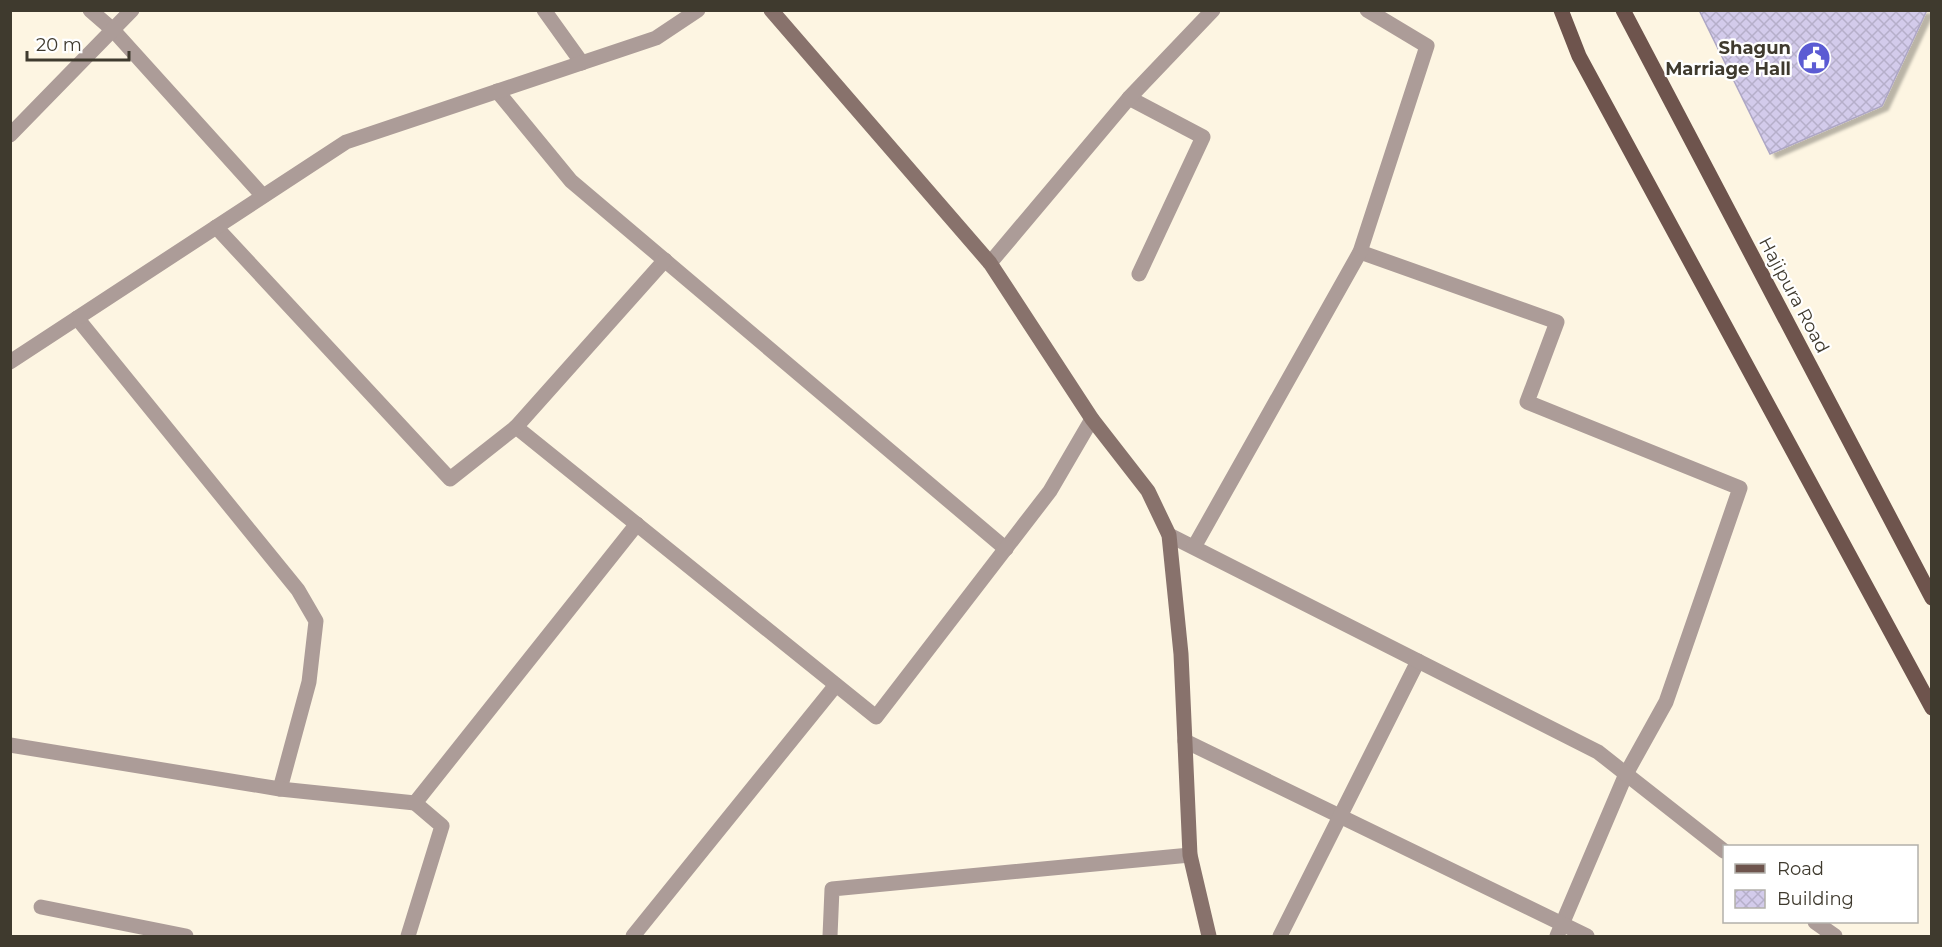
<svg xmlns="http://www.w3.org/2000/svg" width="1942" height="947" viewBox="0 0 1942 947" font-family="Montserrat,sans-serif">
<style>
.building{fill:url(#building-cross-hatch);stroke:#aea7c5;stroke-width:1.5;filter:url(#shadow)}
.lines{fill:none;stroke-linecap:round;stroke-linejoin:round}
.lane{stroke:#ac9c98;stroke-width:15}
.street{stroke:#ac9c98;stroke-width:15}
.secondary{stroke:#88726c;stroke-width:15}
.primary{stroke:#6e544d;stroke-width:15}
.labels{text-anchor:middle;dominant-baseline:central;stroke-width:4.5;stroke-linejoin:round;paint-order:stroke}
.poi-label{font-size:18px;font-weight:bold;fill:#3f3a2e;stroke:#fff;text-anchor:end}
.street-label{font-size:18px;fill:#3f3a2e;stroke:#fff}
</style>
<defs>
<pattern id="building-cross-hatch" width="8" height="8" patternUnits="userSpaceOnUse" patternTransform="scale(1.5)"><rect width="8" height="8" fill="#d3cbeb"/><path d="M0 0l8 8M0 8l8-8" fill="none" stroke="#b6afca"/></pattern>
<filter id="shadow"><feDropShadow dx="6" dy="4" stdDeviation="1.5" flood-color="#0004"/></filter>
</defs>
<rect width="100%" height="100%" fill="#fdf5e2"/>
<!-- building -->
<path class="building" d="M1699 10H1927L1882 106 1770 154Z"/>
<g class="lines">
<!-- lane -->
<g class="lane">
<path d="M90 10 113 30 263 196"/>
<path d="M544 10 582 63"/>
<path d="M497 91 571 181 1006 549"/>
<path d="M1129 98 1203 137 1139 274"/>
<path d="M10 135 132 10"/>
<path d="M216 227 450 479 516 427 876 717 1050 491 1092 419"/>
<path d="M1360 252 1557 322 1527 402 1740 488 1666 702 1626 774 1557 936"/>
<path d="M990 263 1129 98 1213 10"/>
<path d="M77 318 298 590 316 621 309 682 280 789"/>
<path d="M516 427 665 260"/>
<path d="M1185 741 1587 936"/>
<path d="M10 745 280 789 415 803"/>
<path d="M41 907 186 936"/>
<path d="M408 936 442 826 415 803 637 524"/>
<path d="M633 936 836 685"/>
<path d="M830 936 832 889 1190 855"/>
<path d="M1280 936 1418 661"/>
</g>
<!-- street -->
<g class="street">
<path d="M10 362 346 142 656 38 698 10"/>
<path d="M1169 535 1598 752 1724 851"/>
<path d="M1194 547 1360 252 1427 46 1367 10"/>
<path d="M1815 922 1835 936"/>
</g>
<!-- secondary -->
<path class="secondary" d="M771 10 990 263 1092 419 1148 491 1169 535 1181 654 1190 855 1209 936"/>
<!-- primary -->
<g class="primary">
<path d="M1561 10 1579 56 1932 708"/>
<path d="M1623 10 1932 598"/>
</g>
</g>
<!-- icons -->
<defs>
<g id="civic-disc" transform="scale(1.725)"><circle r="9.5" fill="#5b5bd3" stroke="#fff"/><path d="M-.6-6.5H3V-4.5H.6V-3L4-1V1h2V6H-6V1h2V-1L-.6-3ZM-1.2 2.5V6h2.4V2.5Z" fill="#fff"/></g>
</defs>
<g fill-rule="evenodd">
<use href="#civic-disc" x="1814" y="58"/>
</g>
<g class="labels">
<!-- poi labels -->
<g class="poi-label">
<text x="1791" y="48">Shagun<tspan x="1791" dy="21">Marriage Hall</tspan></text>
</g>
<!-- street labels -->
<g class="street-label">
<text transform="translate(1794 295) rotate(62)">Hajipura Road</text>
</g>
</g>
<!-- border -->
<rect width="1942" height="947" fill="none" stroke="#3f3a2e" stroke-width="24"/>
<!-- legend -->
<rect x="1723" y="845" width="195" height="78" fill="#ffffff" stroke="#b2b0ab" stroke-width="1.5"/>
<rect x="1735" y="864" width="30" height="9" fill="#6e544d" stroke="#b2b0ab" stroke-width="1.5"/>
<text x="1777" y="875" font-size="18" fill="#3f3a2e">Road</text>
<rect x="1735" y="890" width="30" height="18" fill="url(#building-cross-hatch)" stroke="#b2b0ab" stroke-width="1.5"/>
<text x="1777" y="905" font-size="18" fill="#3f3a2e">Building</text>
<!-- scale -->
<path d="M27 51v9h102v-9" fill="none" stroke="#3f3a2e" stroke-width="3"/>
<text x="36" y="51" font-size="18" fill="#3f3a2e" stroke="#ffffff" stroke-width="4.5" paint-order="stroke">20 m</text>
</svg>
